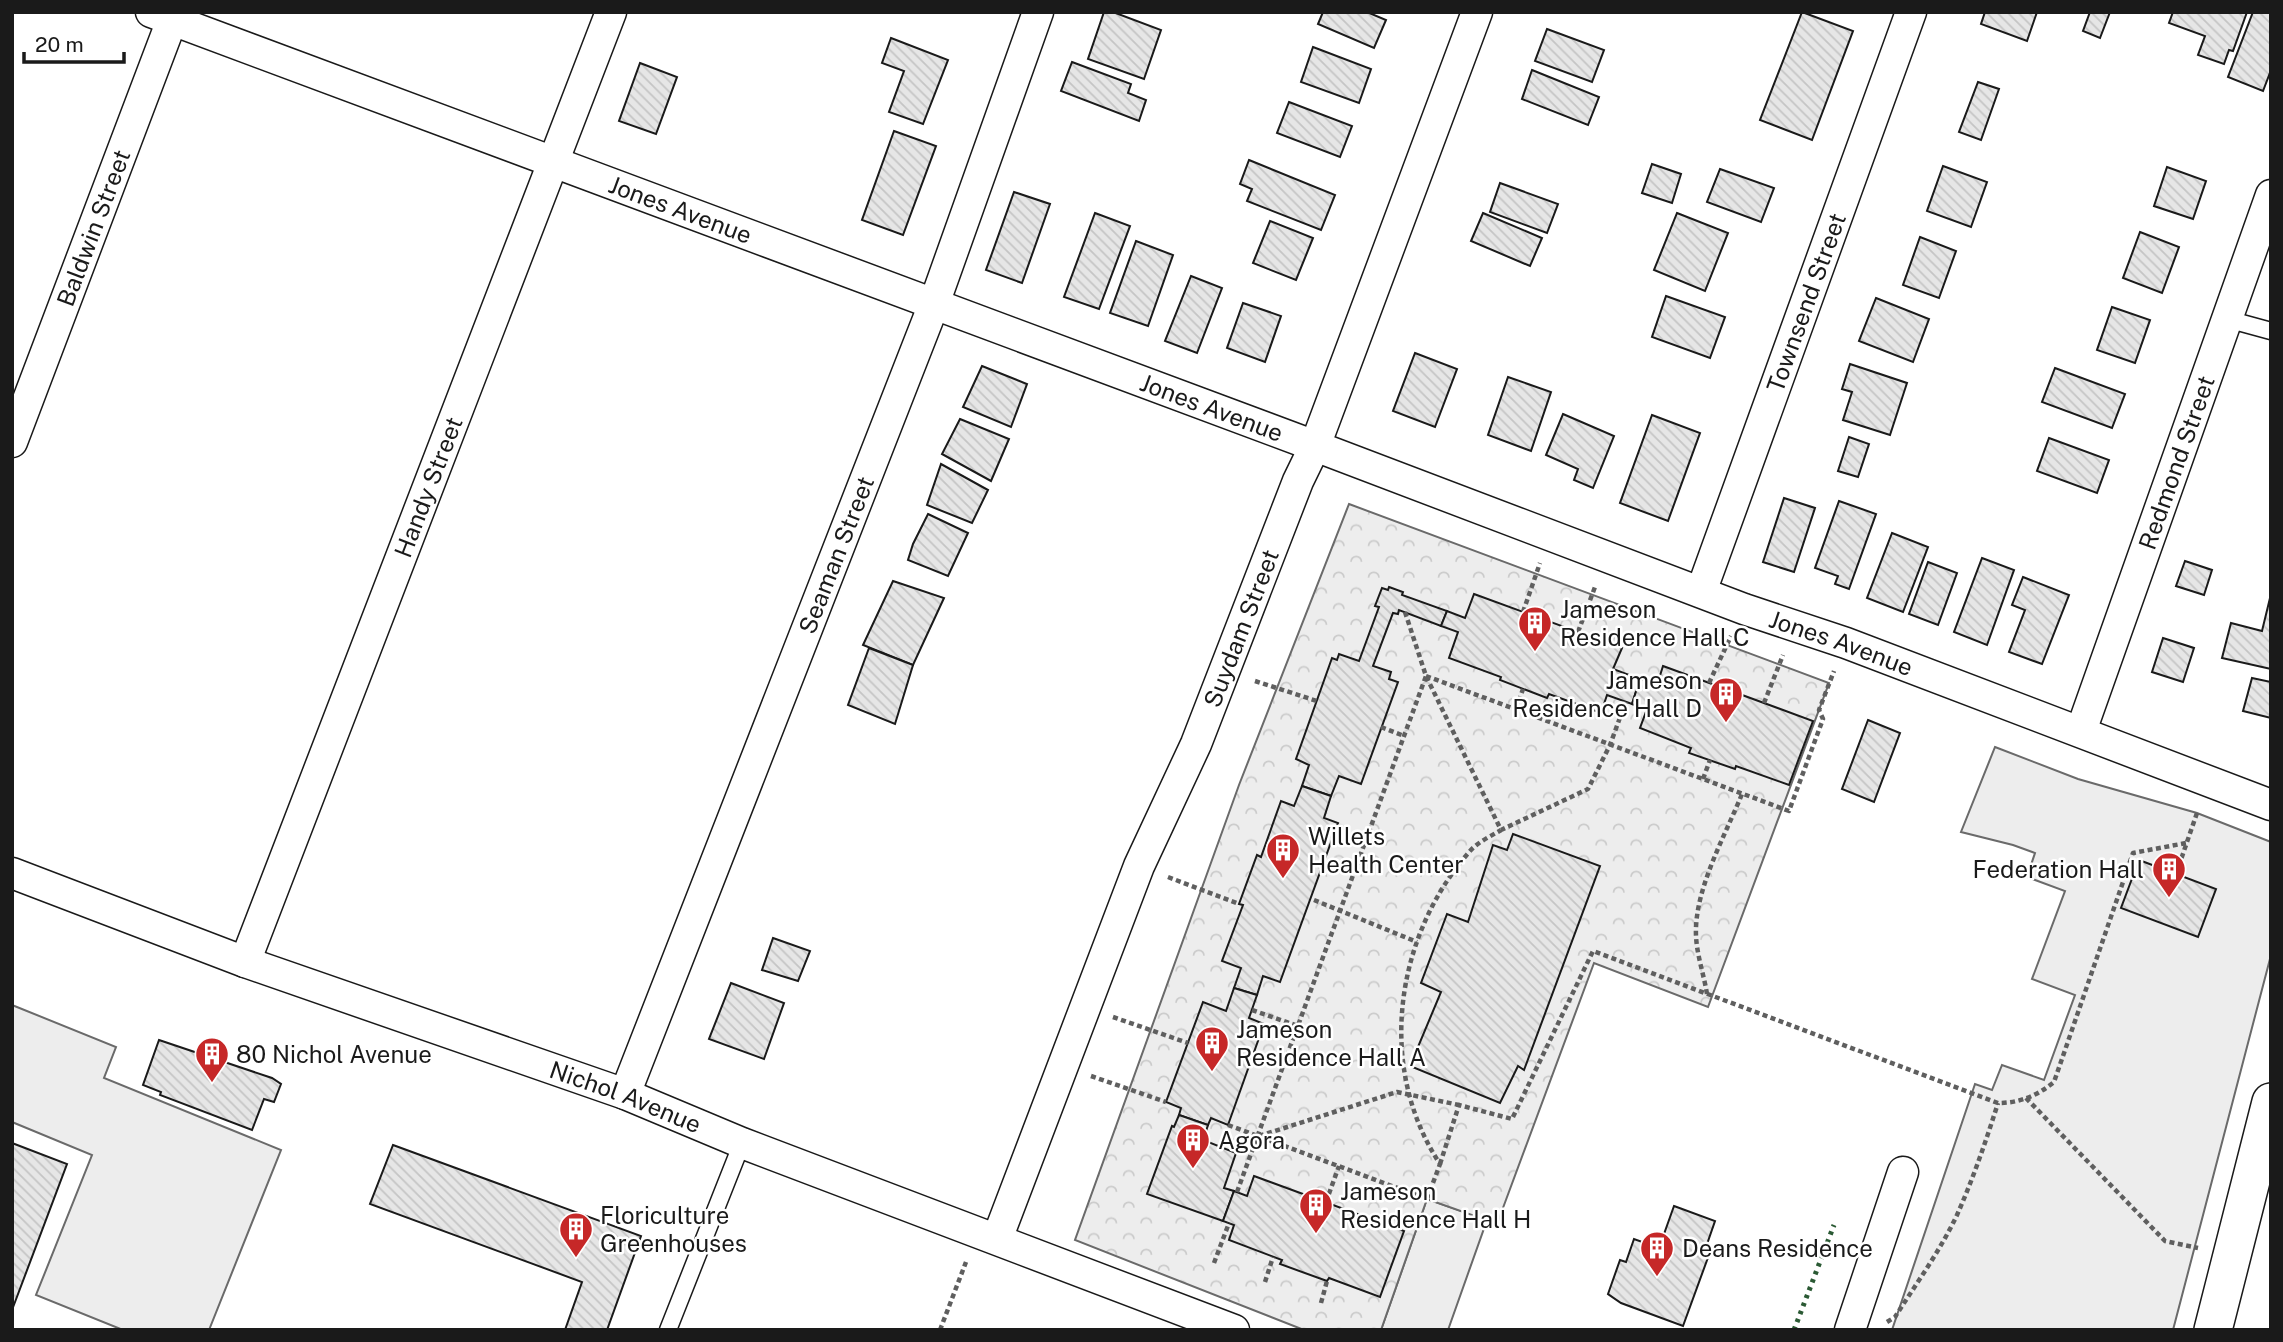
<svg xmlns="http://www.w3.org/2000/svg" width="2283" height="1342" viewBox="0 0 2283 1342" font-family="'Public Sans',sans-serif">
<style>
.built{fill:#ededed;stroke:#6a6a6a;stroke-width:2}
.forest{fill:url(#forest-crowns);stroke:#6a6a6a;stroke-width:2}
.building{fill:url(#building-back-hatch);stroke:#1a1a1a;stroke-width:2}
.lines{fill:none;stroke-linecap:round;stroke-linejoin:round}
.service-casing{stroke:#1a1a1a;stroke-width:19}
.minor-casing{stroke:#1a1a1a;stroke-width:33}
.tertiary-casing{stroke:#1a1a1a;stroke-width:40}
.path{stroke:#5f5f5f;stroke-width:4.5;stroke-dasharray:5 3.5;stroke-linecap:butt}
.service{stroke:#fff;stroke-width:16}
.minor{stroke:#fff;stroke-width:30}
.tertiary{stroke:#fff;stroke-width:37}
.hedge{stroke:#2b5a34;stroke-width:5;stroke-dasharray:3.5 5;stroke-linecap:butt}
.fence{stroke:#1a1a1a;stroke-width:2;stroke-dasharray:9 3.5;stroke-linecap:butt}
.labels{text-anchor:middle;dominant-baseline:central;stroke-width:5;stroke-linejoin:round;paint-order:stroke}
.street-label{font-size:24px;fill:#1a1a1a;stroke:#fff}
.poi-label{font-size:24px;fill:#1a1a1a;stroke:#fff;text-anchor:start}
</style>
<defs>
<pattern id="forest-crowns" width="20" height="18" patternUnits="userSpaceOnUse" patternTransform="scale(1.75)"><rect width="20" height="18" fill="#ededed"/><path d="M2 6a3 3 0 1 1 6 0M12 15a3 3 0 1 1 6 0" fill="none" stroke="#cbcbcb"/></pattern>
<pattern id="building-back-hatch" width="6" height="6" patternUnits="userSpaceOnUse" patternTransform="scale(1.75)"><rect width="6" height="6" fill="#e6e6e6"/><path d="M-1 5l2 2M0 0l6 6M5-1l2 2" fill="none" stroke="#c5c5c5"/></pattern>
</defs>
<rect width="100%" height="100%" fill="#fff"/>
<!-- built -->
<g class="built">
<path d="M1995 747 2078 779 2197 813 2271 842V955L2173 1330H1892L1975 1084 1992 1090 2002 1065 2044 1080 2075 995 2032 979 2065 891 2027 877 2035 853 2013 845 1961 832Z"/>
<path d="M12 1005 116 1047 104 1078 281 1150 209 1330H123L36 1295 92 1155 12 1122Z"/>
<path d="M1427 1199 1487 1220 1448 1330H1381Z"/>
</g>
<!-- forest -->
<path class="forest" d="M1349 504 1829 683 1708 1007 1594 963 1497 1224 1427 1199 1381 1330H1304L1075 1240 1239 785Z"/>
<!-- building -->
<g class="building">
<path d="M1104 12H1113L1161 30 1144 79 1088 59Z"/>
<path d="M1323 12H1367L1386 20 1374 48 1318 24Z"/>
<path d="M1802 12 1853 31 1812 140 1760 120Z"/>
<path d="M1985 12H2037L2027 41 1981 24Z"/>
<path d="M2090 12H2110L2100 38 2083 31Z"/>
<path d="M2173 12H2247L2233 51 2229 50 2224 64 2198 55 2205 36 2169 23Z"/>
<path d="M2253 12H2271V70L2263 91 2228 77Z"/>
<path d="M1547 29 1604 50 1592 82 1535 61Z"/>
<path d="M891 38 948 60 923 124 889 112 904 71 882 63Z"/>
<path d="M1313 47 1371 69 1359 103 1301 82Z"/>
<path d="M1072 62 1131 84 1128 93 1146 100 1139 121 1061 91Z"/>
<path d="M640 63 677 77 656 134 619 121Z"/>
<path d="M1532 70 1599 97 1588 125 1522 99Z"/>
<path d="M1978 82 1999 89 1981 140 1959 132Z"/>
<path d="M1289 102 1352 126 1340 157 1277 133Z"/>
<path d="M894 131 936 146 903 235 862 220Z"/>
<path d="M1249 160 1335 195 1321 230 1247 201 1252 189 1240 184Z"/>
<path d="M1652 164 1681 174 1672 203 1642 193Z"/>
<path d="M1943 166 1987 182 1971 227 1927 211Z"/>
<path d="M2167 167 2206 181 2193 219 2154 206Z"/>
<path d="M1720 169 1774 188 1761 222 1707 202Z"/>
<path d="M1500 183 1558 204 1547 233 1490 212Z"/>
<path d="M1014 192 1050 204 1022 283 986 270Z"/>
<path d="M1095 213 1130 226 1099 309 1064 297Z"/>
<path d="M1483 213 1542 238 1530 266 1471 241Z"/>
<path d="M1677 213 1728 233 1705 291 1654 270Z"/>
<path d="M1270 221 1313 238 1296 280 1253 263Z"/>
<path d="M2140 232 2179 247 2162 293 2123 278Z"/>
<path d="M1920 237 1956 251 1939 298 1903 285Z"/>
<path d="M1136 241 1173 255 1148 326 1110 313Z"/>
<path d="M1191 276 1222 288 1197 353 1165 341Z"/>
<path d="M1666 296 1725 317 1710 358 1652 337Z"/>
<path d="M1876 298 1929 319 1913 362 1859 341Z"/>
<path d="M1243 303 1281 316 1265 362 1227 348Z"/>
<path d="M2112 307 2150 320 2135 363 2097 350Z"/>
<path d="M1415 353 1457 369 1435 427 1393 411Z"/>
<path d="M1850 364 1907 383 1890 435 1843 420 1852 392 1842 389Z"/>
<path d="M982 366 1027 384 1011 427 963 407Z"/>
<path d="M2055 368 2125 394 2112 428 2042 402Z"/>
<path d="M1508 377 1551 392 1531 451 1488 435Z"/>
<path d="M1563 414 1614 436 1593 488 1574 480 1578 469 1546 455Z"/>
<path d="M1652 415 1700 433 1668 521 1620 503Z"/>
<path d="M960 419 1009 439 991 481 942 454Z"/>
<path d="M1849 437 1869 444 1858 477 1838 471Z"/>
<path d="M2049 438 2109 460 2097 493 2037 471Z"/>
<path d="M941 464 988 490 972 523 927 505Z"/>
<path d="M1784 498 1815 508 1794 572 1763 562Z"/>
<path d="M1839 501 1876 514 1849 589 1835 584 1838 576 1815 568Z"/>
<path d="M928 514 968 533 948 576 908 560 913 544Z"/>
<path d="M1892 533 1928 547 1903 612 1867 598Z"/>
<path d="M1982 558 2014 570 1987 645 1954 632Z"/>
<path d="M2185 561 2212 570 2204 595 2176 586Z"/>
<path d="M1928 562 1957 573 1938 625 1909 614Z"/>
<path d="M2023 577 2069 595 2042 664 2009 652 2025 610 2012 605Z"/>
<path d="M893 581 944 598 913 665 863 645Z"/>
<path d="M1389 587 1403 592 1402 595 1447 611 1441 626 1399 610 1398 614 1393 613 1373 666 1391 672 1389 679 1398 682 1361 784 1339 776 1331 796 1302 786 1309 765 1296 759 1332 658 1337 660 1339 654 1359 661 1379 607 1375 606 1382 588 1388 590Z"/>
<path d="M1474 594 1622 648 1613 669 1640 679 1632 704 1607 695 1601 713 1549 694 1547 698 1500 680 1501 677 1449 658 1458 632 1441 626 1447 611 1465 618Z"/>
<path d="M2270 598 2271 669 2222 658 2231 623 2262 631Z"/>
<path d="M2163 638 2194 648 2183 682 2152 672Z"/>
<path d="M869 648 913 665 895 724 848 705Z"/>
<path d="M1663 666 1813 721 1789 785 1736 766 1735 769 1689 753 1691 748 1640 728 1647 709 1632 704 1640 679 1657 685Z"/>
<path d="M2252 678 2271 682V718L2243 711Z"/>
<path d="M1868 720 1900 733 1874 802 1842 789Z"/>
<path d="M1302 786 1331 796 1324 818 1338 823 1280 982 1263 976 1257 995 1234 988 1241 968 1222 961 1243 905 1239 904 1257 855 1261 857 1281 801 1294 806Z"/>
<path d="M1513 834 1600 866 1524 1070 1518 1066 1500 1103 1410 1066 1441 992 1421 983 1447 914 1468 922 1493 845 1507 850Z"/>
<path d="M2139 860 2216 889 2198 937 2121 908Z"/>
<path d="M773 938 810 951 798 981 762 970Z"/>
<path d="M731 983 784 1003 764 1059 709 1039Z"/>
<path d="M1234 988 1257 995 1249 1018 1264 1024 1228 1125 1211 1118 1208 1125 1179 1115 1181 1108 1166 1102 1203 1002 1226 1011Z"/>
<path d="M159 1040 272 1078 281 1084 274 1102 264 1099 252 1130 160 1095 161 1092 143 1085Z"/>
<path d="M1179 1115 1208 1125 1203 1140 1236 1153 1224 1188 1234 1191 1223 1221 1147 1194 1172 1126 1174 1127Z"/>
<path d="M12 1143 67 1164 12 1310Z"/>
<path d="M393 1145 641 1236 607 1330H565L582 1282 370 1204Z"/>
<path d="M1254 1176 1404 1231 1380 1297 1329 1278 1327 1281 1280 1264 1282 1260 1229 1240 1234 1225 1223 1221 1234 1191 1247 1196Z"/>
<path d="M1674 1206 1715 1221 1705 1250 1710 1252 1683 1326 1621 1303 1608 1294 1620 1260 1626 1262 1634 1239 1659 1248Z"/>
</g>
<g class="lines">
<!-- service casing -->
<g class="service-casing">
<g id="service">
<path d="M2227 319 2271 331"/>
<path d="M668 1330 742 1143"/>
</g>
</g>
<!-- minor casing -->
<g class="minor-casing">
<g id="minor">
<path id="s1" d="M151 12 1315 446 1744 609 1846 643 2271 805"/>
<path id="s2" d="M12 442 175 12"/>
<path id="s3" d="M1701 592 1911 12"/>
<path id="s4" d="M2081 731 2271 195"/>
<path id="s5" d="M12 873 245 962 625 1094 742 1143 1234 1330"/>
<path id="s6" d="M245 962 611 12"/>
<path id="s7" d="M625 1094 934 304 1038 12"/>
<path id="s8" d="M997 1239 1139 866 1196 744 1298 481 1315 446 1477 12"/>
<path d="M1850 1330 1903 1172"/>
</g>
</g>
<!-- tertiary casing -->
<g class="tertiary-casing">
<path id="tertiary" d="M2213 1330 2271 1102"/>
</g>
<!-- path -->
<g class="path">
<path d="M1405 612 1426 676 1501 830 1588 789 1610 745 1626 701"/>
<path d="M1523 612 1540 563"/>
<path d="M1578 632 1595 587"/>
<path d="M1426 676 1789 811 1823 719 1819 710 1834 671"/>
<path d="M1255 681 1317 701"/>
<path d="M1709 683 1731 636"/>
<path d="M1764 703 1783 655"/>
<path d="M1516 709 1523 689"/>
<path d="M1381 727 1404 736"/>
<path d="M1703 779 1710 760"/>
<path d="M2176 874 2197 813"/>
<path d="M1168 877 1239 904"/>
<path d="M1314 900 1417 942"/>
<path d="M1707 994C1704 975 1697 956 1696 936 1694 890 1725 836 1742 794"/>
<path d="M1252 1010 1298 1026"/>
<path d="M1113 1017 1188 1043"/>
<path d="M1091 1076 1166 1102"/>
<path d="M2026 1098 2165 1241 2198 1248"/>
<path d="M1228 1125 1427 1199 1440 1164C1376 1067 1395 936 1470 851 1478 842 1491 836 1501 830"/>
<path d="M1259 1136 1397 1092 1459 1105"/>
<path d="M1440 1164 1459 1105 1512 1119 1593 951 1998 1103C2019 1103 2037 1096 2054 1082L2133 853 2186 843"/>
<path d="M1237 1192 1426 676"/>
<path d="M1326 1202 1339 1166"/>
<path d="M1214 1263 1229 1223"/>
<path d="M1265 1282 1273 1257"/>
<path d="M1321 1303 1327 1281"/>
<path d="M1887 1322 1895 1317C1916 1284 1940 1251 1957 1215 1973 1179 1986 1141 1998 1103"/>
<path d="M940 1330 966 1262"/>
</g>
<!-- service -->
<use href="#service" class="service"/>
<!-- minor -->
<use href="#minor" class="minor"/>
<!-- tertiary -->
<use href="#tertiary" class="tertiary"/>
<!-- hedge -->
<path class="hedge" d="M1794 1330 1834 1225"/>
<!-- fence -->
<path class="fence" d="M2270 1330 2271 1326"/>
</g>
<!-- icons -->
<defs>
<g id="building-pin" transform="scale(1.75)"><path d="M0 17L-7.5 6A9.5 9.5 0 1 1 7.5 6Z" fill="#c62828" stroke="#fff"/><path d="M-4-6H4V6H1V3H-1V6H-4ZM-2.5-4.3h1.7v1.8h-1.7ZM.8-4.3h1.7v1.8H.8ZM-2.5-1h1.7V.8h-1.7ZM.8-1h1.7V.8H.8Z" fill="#fff"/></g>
</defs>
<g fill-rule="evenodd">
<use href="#building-pin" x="1535" y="623"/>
<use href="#building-pin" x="1726" y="694"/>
<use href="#building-pin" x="1283" y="850"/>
<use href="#building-pin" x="2169" y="869"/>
<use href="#building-pin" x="1212" y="1043"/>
<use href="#building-pin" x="212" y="1054"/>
<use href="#building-pin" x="1193" y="1140"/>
<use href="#building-pin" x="1316" y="1205"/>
<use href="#building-pin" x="576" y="1229"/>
<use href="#building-pin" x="1657" y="1248"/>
</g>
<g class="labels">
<!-- street labels -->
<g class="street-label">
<text stroke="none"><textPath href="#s1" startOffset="565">Jones Avenue</textPath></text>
<text stroke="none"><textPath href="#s2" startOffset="229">Baldwin Street</textPath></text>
<text stroke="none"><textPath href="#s3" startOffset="308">Townsend Street</textPath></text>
<text stroke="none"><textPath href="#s1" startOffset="1132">Jones Avenue</textPath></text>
<text stroke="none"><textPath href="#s4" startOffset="285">Redmond Street</textPath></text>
<text stroke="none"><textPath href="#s6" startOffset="509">Handy Street</textPath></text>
<text stroke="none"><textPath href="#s7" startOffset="579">Seaman Street</textPath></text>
<text stroke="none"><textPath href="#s8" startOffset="658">Suydam Street</textPath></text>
<text stroke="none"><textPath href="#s1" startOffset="1804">Jones Avenue</textPath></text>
<text stroke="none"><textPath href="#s5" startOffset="653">Nichol Avenue</textPath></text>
</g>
<!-- poi labels -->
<g class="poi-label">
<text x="1560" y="609">Jameson<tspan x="1560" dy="28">Residence Hall C</tspan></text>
<text x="1702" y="680" text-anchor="end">Jameson<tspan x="1702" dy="28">Residence Hall D</tspan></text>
<text x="1308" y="836">Willets<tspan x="1308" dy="28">Health Center</tspan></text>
<text x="2144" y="869" text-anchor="end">Federation Hall</text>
<text x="1236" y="1029">Jameson<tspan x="1236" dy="28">Residence Hall A</tspan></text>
<text x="236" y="1054">80 Nichol Avenue</text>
<text x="1218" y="1140">Agora</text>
<text x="1340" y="1191">Jameson<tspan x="1340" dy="28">Residence Hall H</tspan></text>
<text x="600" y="1215">Floriculture<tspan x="600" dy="28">Greenhouses</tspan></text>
<text x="1682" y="1248">Deans Residence</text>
</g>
</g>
<!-- border -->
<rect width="2283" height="1342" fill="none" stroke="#1a1a1a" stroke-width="28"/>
<!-- scale -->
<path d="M24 52v10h100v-10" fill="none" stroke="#1a1a1a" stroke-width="3.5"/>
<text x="35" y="52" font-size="21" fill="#1a1a1a" stroke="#ffffff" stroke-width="5" paint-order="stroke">20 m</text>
</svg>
